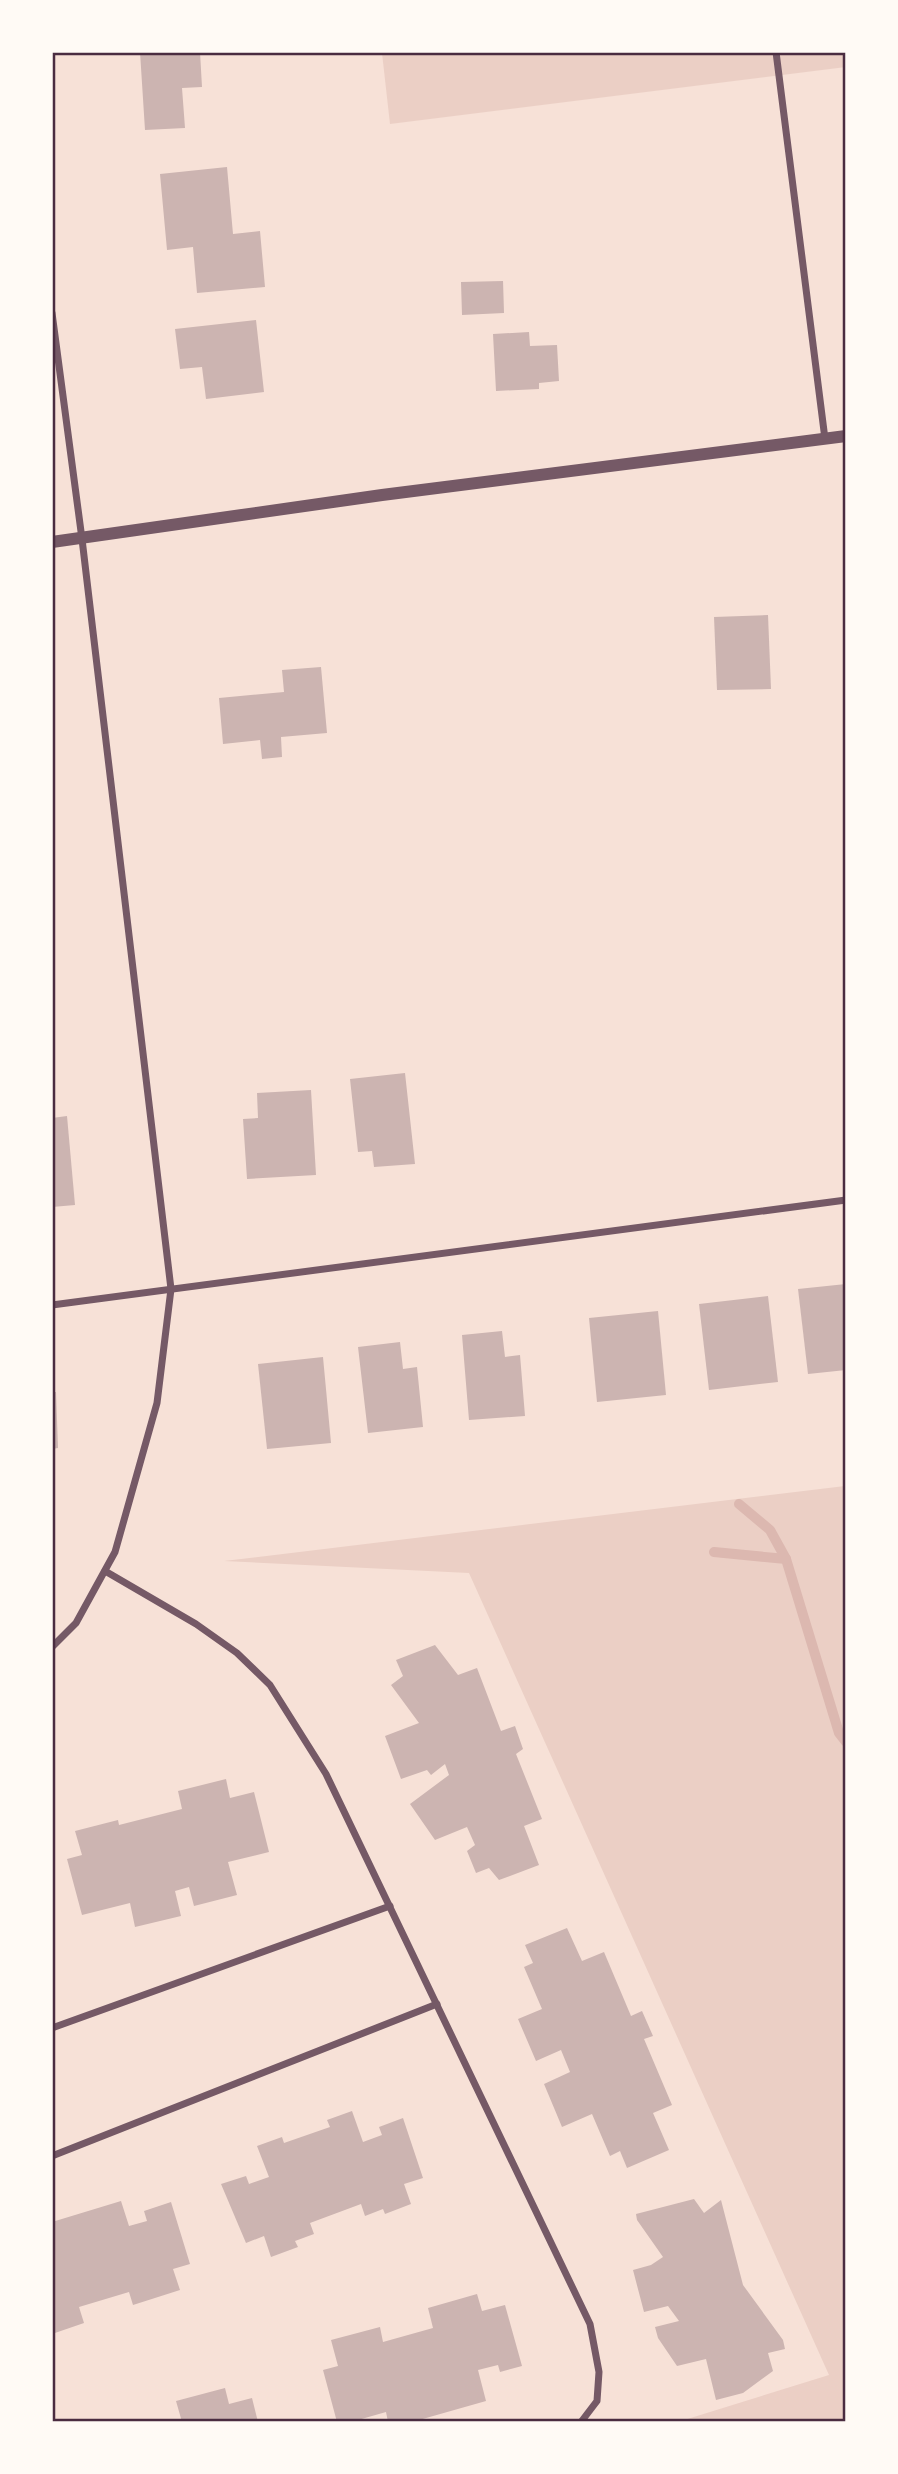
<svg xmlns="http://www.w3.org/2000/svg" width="898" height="2474" viewBox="0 0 898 2474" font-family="'Roboto Serif',serif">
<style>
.green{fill:#ebcfc5}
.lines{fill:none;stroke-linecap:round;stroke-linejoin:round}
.stream{stroke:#dcb8b0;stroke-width:10}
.building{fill:#ccb4b1}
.minor{stroke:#755966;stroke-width:7}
.tertiary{stroke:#755966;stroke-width:12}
.neatline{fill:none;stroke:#4a2c40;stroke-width:2.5}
</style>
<rect width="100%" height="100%" fill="#f7e1d7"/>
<!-- green -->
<g class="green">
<path d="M845 52 846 67 390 124 382 53Z"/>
<path d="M845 1486V2421H681L829 2375 469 1573 224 1561Z"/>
</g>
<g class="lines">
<!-- stream -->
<g class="stream">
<path d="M739 1504 770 1530 786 1559 839 1733 846 1742"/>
<path d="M714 1552 786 1559"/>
</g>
</g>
<!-- building -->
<g class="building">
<path d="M140 52H200L202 87 182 88 185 128 145 130Z"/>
<path d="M227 167 233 234 260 231 265 287 197 293 193 247 167 250 160 174Z"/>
<path d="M503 281 504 313 462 315 461 282Z"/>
<path d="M256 320 264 392 206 399 202 367 180 369 175 329Z"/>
<path d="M529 332 530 346 557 345 559 381 539 383V389L496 391 493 334Z"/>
<path d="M768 615 771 689 717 690 714 617Z"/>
<path d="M321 667 327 733 281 737 282 757 262 759 260 740 223 744 219 698 284 692 282 670Z"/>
<path d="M405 1073 415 1164 374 1167 372 1151 358 1152 350 1079Z"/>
<path d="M311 1090 316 1175 247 1179 243 1119 258 1118 257 1093Z"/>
<path d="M67 1116 75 1205 52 1207V1118Z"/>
<path d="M846 1284V1370L808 1374 798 1289Z"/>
<path d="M768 1296 778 1382 709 1390 699 1304Z"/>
<path d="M658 1311 666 1395 597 1402 589 1318Z"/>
<path d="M502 1331 505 1357 520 1355 525 1416 469 1420 462 1335Z"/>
<path d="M400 1342 403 1369 417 1367 423 1427 368 1433 358 1347Z"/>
<path d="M323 1357 331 1443 267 1449 258 1364Z"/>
<path d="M52 1392H56L58 1448 52 1449Z"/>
<path d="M435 1645 458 1675 477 1668 501 1731 515 1726 523 1749 516 1754 542 1819 524 1826 539 1865 499 1880 489 1868 476 1873 467 1851 475 1845 467 1827 435 1840 410 1804 449 1775 445 1764 431 1775 427 1770 401 1779 385 1736 419 1723 391 1685 403 1676 396 1660Z"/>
<path d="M226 1779 230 1798 254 1792 269 1852 228 1862 237 1895 194 1906 189 1887 175 1891 181 1916 135 1927 130 1903 82 1915 67 1859 82 1855 75 1831 118 1820 119 1825 182 1809 178 1791Z"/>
<path d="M567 1928 582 1961 604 1952 631 2016 642 2011 653 2036 644 2039 672 2105 653 2113 669 2150 627 2168 620 2151 610 2156 592 2114 562 2127 544 2084 570 2072 561 2050 536 2061 518 2019 542 2009 524 1967 533 1963 525 1945Z"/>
<path d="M352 2111 363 2142 382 2135 379 2127 403 2118 423 2178 404 2184 411 2204 385 2214 383 2209 365 2216 361 2204 310 2223 314 2234 295 2241 298 2247 271 2257 264 2236 246 2243 221 2184 246 2176 249 2184 269 2177 257 2146 282 2137 284 2143 330 2127 327 2120Z"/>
<path d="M694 2199 704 2213 721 2200 743 2285 783 2340 785 2349 768 2353 773 2371 743 2393 716 2400 706 2359 677 2366 658 2338 655 2327 679 2321 668 2306 644 2312 633 2270 651 2265 663 2257 637 2220 636 2214Z"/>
<path d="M121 2201 129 2226 147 2221 144 2211 171 2202 190 2264 173 2269 180 2290 133 2305 129 2292 79 2307 84 2323 52 2334V2222Z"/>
<path d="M477 2294 482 2311 505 2305 522 2366 500 2372 498 2365 478 2370 486 2401 412 2422H388L386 2412 351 2422H337L323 2370 338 2366 331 2340 380 2327 383 2342 433 2328 428 2308Z"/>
<path d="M225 2388 229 2404 252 2398 258 2422H182L176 2401Z"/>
</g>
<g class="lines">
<!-- minor -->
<g class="minor">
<path d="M776 52 825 439"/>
<path d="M52 313 82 539 171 1289 157 1403 115 1552 76 1623 52 1647"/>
<path d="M52 1305 846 1200"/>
<path d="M105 1571 196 1624 237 1653 270 1685 326 1774 590 2324 599 2372 597 2401 581 2422"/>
<path d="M52 2028 390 1906"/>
<path d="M52 2156 437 2004"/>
</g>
<!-- tertiary -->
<path class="tertiary" d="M52 542 382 495 846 436"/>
</g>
<!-- border -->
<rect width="898" height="2474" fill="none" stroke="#fffaf5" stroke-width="108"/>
<rect x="54" y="54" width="790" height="2366" class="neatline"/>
</svg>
